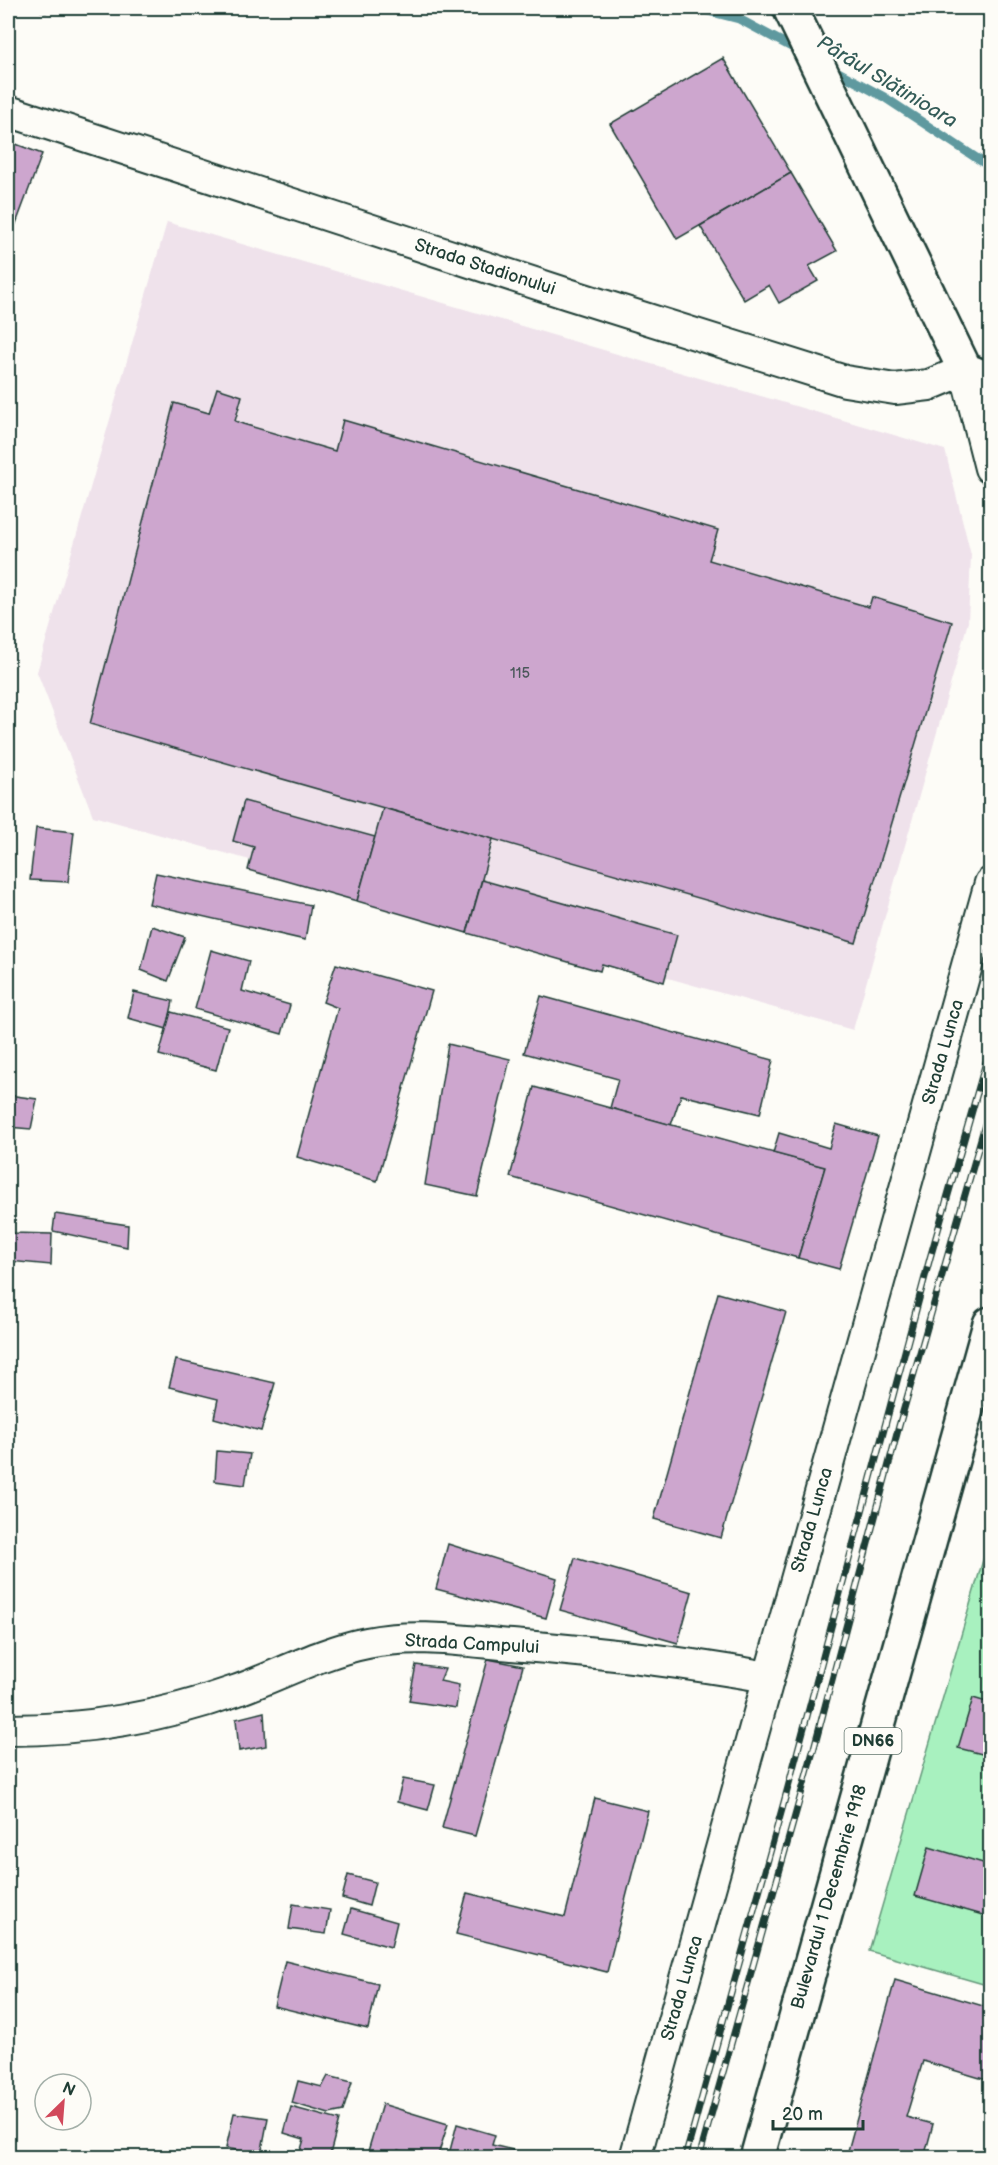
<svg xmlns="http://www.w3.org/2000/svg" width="998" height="2165" viewBox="0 0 998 2165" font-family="'Balsamiq Sans',sans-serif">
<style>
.built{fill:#efe2eb}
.green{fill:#a8f1bf;stroke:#64977a;stroke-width:1.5}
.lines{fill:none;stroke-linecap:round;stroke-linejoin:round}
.stream{stroke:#5e999f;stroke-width:9}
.building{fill:#cda6ce;stroke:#1f3d34;stroke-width:1.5}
.street-casing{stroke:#1f3d34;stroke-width:34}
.secondary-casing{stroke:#1f3d34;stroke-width:38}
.primary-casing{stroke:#1f3d34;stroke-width:38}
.street{stroke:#fdfcf7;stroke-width:30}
.secondary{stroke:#fdfcf7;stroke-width:33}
.primary{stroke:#fdfcf7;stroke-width:33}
.rail-casing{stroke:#1f3d34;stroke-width:7}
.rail{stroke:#fdfcf7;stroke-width:4.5;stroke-dasharray:14;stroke-linecap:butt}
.labels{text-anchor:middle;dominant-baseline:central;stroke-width:5;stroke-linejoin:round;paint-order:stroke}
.number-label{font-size:15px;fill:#4a575a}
.shield{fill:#fdfcf7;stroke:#62766e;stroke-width:1.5}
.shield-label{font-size:16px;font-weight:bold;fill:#1f3d34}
.street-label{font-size:18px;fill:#1f3d34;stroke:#fdfcf7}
.water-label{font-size:20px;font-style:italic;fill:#345c58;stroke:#fdfcf7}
</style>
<rect width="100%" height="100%" fill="#fdfcf7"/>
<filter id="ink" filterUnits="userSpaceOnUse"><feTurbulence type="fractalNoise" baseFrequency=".0167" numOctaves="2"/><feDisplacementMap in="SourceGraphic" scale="12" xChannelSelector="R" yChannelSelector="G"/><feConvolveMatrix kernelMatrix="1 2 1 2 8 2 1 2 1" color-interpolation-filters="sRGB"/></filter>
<g filter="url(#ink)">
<!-- built -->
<path class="built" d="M167 222 945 450 971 555 968 622 853 1030 93 816 37 672Z"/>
<!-- green -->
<path class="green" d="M990 1536V1986L869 1951Z"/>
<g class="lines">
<!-- stream -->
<g class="stream">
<path d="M696 8 739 19 799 51"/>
<path d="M829 67 884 97 990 167"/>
</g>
</g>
<!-- building -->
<g class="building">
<path d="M32 8H48L46 12Z"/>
<path d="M723 58 791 173 677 239 610 124Z"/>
<path d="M8 141 42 154 8 245Z"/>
<path d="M791 173 837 251 809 266 818 281 779 303 769 285 744 300 700 226Z"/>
<path d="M217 388 242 396 235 421 243 424 335 451 343 420 718 530 709 560 869 607 872 597 952 622 856 943 90 724 174 403 209 413Z"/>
<path d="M244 801 375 837 357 901 248 870 254 847 233 841Z"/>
<path d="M383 808 493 839 467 933 357 901Z"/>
<path d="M36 828 74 832 68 882 30 880Z"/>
<path d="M156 873 311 905 305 940 149 904Z"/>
<path d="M482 880 677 935 664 982 602 964 600 971 467 933Z"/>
<path d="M152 926 185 937 168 981 141 970Z"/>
<path d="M211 950 249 961 242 991 290 1005 282 1034 195 1009Z"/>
<path d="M336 964 432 991 377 1181 297 1157 338 1008 323 1002Z"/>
<path d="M134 992 173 1001 167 1029 128 1018Z"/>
<path d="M541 996 773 1060 760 1114 681 1095 671 1125 610 1108 618 1079 524 1053Z"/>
<path d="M171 1012 228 1027 216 1070 159 1055Z"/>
<path d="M448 1044 510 1059 477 1196 425 1185Z"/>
<path d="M534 1087 825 1167 798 1258 510 1177Z"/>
<path d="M8 1095 37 1099 31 1129 8 1127Z"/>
<path d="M836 1124 878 1136 839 1269 798 1258 825 1167 773 1153 779 1133 829 1148Z"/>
<path d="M55 1214 128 1225 127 1247 53 1231Z"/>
<path d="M8 1221H11L12 1233 52 1234 51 1265 9 1261 8 1272Z"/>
<path d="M718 1293 786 1312 721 1538 654 1519Z"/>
<path d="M176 1360 275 1383 261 1431 214 1418 218 1399 169 1387Z"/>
<path d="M217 1451 250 1454 245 1485 215 1481Z"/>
<path d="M448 1544 557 1578 546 1618 436 1589Z"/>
<path d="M575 1558 692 1592 678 1643 560 1610Z"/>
<path d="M488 1659 523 1666 475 1836 442 1828Z"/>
<path d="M416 1665 445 1669 440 1681 459 1685 456 1708 409 1701Z"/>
<path d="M973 1698 990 1703V1756L958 1748Z"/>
<path d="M264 1712 266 1746 239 1751 236 1719Z"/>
<path d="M403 1779 435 1785 428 1810 397 1802Z"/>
<path d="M595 1798 648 1811 607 1972 456 1934 467 1893 565 1917Z"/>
<path d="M929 1847 990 1865V1917L915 1896Z"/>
<path d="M348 1875 375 1882 369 1906 342 1898Z"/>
<path d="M293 1904 330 1910 326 1934 289 1929Z"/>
<path d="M351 1909 397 1922 391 1947 344 1934Z"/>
<path d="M285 1961 378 1984 368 2029 274 2006Z"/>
<path d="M895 1980 990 2008V2081L923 2061 906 2117 933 2124 924 2158H846Z"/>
<path d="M328 2076 352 2082 343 2111 329 2114 292 2103 298 2081 322 2087Z"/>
<path d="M382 2104 448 2124 437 2158H426L398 2150 396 2158H366Z"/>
<path d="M291 2107 339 2120 329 2158H312L300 2153 304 2139 284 2133Z"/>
<path d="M234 2113 268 2118 261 2155 226 2148Z"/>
<path d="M457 2124 495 2135 492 2145 513 2150 511 2158H448Z"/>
</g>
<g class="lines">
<!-- street casing -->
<g class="street-casing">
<g id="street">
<path d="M8 111 568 294 845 381 895 389 929 385 965 370 990 468"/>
<path d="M8 1730C87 1730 159 1718 235 1691 278 1676 321 1652 367 1643 414 1633 464 1641 512 1645 598 1652 683 1662 768 1677"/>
<path d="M635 2158 990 883"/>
</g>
</g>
<!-- secondary casing -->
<g class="secondary-casing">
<path id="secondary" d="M790 8 965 370 990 380"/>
</g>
<!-- primary casing -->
<g class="primary-casing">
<path id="primary" d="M757 2158 990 1324"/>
</g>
<!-- street -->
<use href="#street" class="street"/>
<!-- secondary -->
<use href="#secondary" class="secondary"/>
<!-- primary -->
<use href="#primary" class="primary"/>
<!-- rail casing -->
<g class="rail-casing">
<g id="rail">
<path d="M685 2158 784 1802 930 1258 990 1048"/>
<path d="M699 2158 814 1748 899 1426 990 1107"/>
</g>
</g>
<!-- rail -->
<use href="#rail" class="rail"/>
</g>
</g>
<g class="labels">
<!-- number labels -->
<g class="number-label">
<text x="520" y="673">115</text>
</g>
<!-- shield labels -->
<rect class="shield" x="844.5" y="1728" width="57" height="26" rx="4.5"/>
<g class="shield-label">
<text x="873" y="1741">DN66</text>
</g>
<!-- street labels -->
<g class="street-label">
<text transform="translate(485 267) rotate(18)">Strada Stadionului</text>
<text transform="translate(943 1052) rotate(-74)">Strada Lunca</text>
<text transform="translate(812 1520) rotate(-74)">Strada Lunca</text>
<text transform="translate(472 1644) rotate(3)">Strada Campului</text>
<text transform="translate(829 1897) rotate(-74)">Bulevardul 1 Decembrie 1918</text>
<text transform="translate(682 1988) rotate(-74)">Strada Lunca</text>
</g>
<!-- water labels -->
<g class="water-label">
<text transform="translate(887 82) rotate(31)">Pârâul Slătinioara</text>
</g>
</g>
<!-- margin -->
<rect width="998" height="2165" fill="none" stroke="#fdfcf7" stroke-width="30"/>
<rect x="15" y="15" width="968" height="2135" fill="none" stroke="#1f3d34" stroke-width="2" filter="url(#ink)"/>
<!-- north arrow -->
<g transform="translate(63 2102) rotate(25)"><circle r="28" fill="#fdfcf7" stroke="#a4b0a9" stroke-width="1.5"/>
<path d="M0-4.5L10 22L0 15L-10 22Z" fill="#d1495b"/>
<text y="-9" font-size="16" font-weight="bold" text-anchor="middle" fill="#1f3d34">N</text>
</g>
<!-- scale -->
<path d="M773 2120v9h90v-9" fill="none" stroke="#1f3d34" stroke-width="3"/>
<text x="782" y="2120" font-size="18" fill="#1f3d34" stroke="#fdfcf7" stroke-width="4.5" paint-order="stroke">20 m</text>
</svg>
